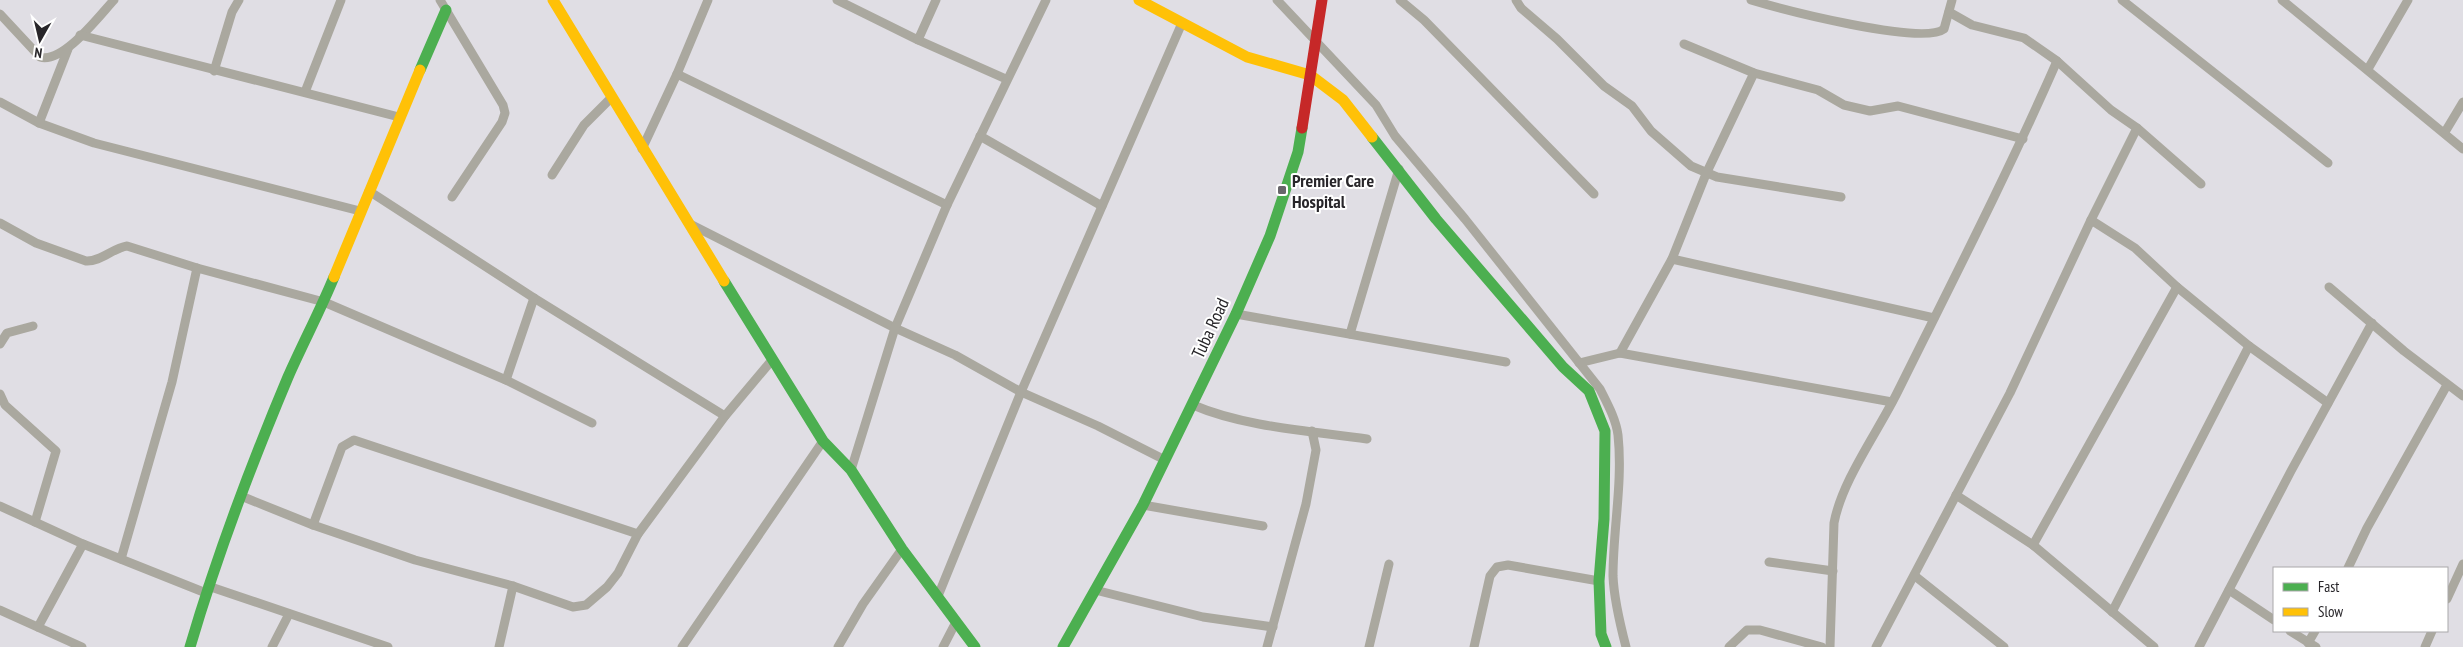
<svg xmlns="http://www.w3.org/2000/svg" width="2463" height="647" viewBox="0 0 2463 647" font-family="'PT Sans Narrow',sans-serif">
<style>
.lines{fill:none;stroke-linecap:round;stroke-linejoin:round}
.street{stroke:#aaa89f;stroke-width:9}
.fast{stroke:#4caf50;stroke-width:11}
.slow{stroke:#ffc107;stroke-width:11}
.jam{stroke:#c62828;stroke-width:11}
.poi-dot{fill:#68666b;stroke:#fff;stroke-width:2}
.labels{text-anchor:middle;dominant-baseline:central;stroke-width:4;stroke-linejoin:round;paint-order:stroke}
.poi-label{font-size:18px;font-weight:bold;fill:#28262a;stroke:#fff;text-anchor:start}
.street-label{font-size:18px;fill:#28262a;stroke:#fff}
</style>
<rect width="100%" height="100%" fill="#e0dee4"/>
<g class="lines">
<!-- street -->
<g class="street">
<path d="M440 0 503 105 505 113 502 122 452 197"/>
<path d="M837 0 918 40 1006 79"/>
<path d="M1277 0 1376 105 1395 136 1465 219 1600 389C1607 403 1616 419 1618 435 1623 482 1613 529 1613 576 1614 600 1620 624 1626 647"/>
<path d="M1400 0 1424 20 1594 194"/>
<path d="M1516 0 1521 8 1557 39 1604 86 1632 106 1651 131 1691 166 1717 177 1841 197"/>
<path d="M1751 0C1781 9 1922 46 1944 29L1952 0"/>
<path d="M2122 0 2328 163"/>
<path d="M2282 0 2463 149"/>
<path d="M1949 12 1972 25 2024 38 2034 45 2057 61 2111 110 2137 128 2201 184"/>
<path d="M0 14 40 57C63 64 99 16 114 0"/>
<path d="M80 35 399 117"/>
<path d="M918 40 936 0"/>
<path d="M1684 44 1754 73 1818 90 1844 105 1870 111 1898 106 2023 139"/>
<path d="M2368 69 2408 0"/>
<path d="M214 71 232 12 239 0"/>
<path d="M677 74 947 205"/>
<path d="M305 92 341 0"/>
<path d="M0 102 39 123 94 143 360 211"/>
<path d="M39 123 68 49"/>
<path d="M2445 132 2463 102"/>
<path d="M980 136 1102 206"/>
<path d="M642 149 677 74 708 0"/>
<path d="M552 175 584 125 611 98"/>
<path d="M369 191 534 298 725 416"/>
<path d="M2091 220 2135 248 2177 287 2249 346 2328 403"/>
<path d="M0 223 36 243 86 261C100 262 113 248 127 246L197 268 324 302 506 380 592 423"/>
<path d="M690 224 895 328 955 355 1021 392 1098 426 1165 460"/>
<path d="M1672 259 1934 318"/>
<path d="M2329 287 2404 351 2463 396"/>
<path d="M1236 314 1506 362"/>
<path d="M1350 334 1399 169"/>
<path d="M0 344 7 333 33 326"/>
<path d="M1620 353 1672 259 1706 174 1754 73"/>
<path d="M1579 363 1620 353 1892 402"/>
<path d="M506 380 534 298"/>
<path d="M0 394 5 405 56 451 35 522"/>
<path d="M1193 405C1244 427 1311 431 1367 439"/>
<path d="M851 470 895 328 947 205 1046 0"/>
<path d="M1956 495 2033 545 2154 647"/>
<path d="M241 496 313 525 415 560 513 586 573 607 586 605 607 587 618 573 638 534 725 416 772 360"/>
<path d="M1143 505 1263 526"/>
<path d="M0 506 83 544 206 593"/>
<path d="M313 525 342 447 354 440 638 534"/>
<path d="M2033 545 2177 287"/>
<path d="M121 559 172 382 197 268"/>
<path d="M1769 562 1833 571"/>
<path d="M2348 568 2367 528 2447 385"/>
<path d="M1915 576 2004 647"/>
<path d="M208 586 388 647"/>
<path d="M1095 590 1203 617 1273 627"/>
<path d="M2229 590 2274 620"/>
<path d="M938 596 1021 392 1182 23"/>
<path d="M2447 599 2463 564"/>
<path d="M0 610 82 647"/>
<path d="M2112 612 2249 346"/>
<path d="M38 627 83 544"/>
<path d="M2290 631 2316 647"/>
<path d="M2308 643 2315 631"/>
<path d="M272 647 289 614"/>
<path d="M499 647 513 586"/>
<path d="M682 647 823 441"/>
<path d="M838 647 863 604 902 549"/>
<path d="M943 647 956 622"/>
<path d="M1267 647 1306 504 1316 450 1312 431"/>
<path d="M1369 647 1389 564"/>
<path d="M1474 647 1490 576 1497 567 1508 565 1599 581"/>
<path d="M1729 647 1747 630H1760L1822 647"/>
<path d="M1830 647 1834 523C1842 480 1878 432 1898 391 1952 282 2008 173 2057 61"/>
<path d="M1876 647 2010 393 2091 220 2137 128"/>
<path d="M2199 647 2291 471 2372 323"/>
<path d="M2425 647 2432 631"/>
</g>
<!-- fast -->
<g class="fast">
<path d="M420 70 446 10"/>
<path d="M1372 137 1436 219 1563 367 1589 391 1605 431 1604 519 1599 581 1601 634 1606 647"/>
<path d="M724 281 823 441 851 470 902 549 975 647"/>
<path d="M190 647C217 555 251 465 288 377 303 343 320 311 334 277"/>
<path d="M1063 647 1143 505 1236 314 1270 236 1298 152 1302 128"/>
</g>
<!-- slow -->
<g class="slow">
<path d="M553 0 724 281"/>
<path d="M1139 0 1247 57 1310 75 1343 100 1372 137"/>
<path d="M334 277 420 70"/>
</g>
<!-- jam -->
<path class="jam" d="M1302 128 1322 0"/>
</g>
<!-- markers -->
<rect class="poi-dot" x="1277" y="185" width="10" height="10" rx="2.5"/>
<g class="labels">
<!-- poi labels -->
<g class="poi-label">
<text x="1292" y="180">Premier Care<tspan x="1292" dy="21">Hospital</tspan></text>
</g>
<!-- street labels -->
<g class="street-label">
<text transform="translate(1210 328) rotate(-65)">Tuba Road</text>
</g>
</g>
<!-- legend -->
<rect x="2273" y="567" width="175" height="65" fill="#ffffff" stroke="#a9a8aa"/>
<rect x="2283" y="583" width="25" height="8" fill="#4caf50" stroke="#a9a8aa"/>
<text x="2318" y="592" font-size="15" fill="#28262a">Fast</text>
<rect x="2283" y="608" width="25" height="8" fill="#ffc107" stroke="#a9a8aa"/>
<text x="2318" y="617" font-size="15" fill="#28262a">Slow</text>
<!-- north arrow -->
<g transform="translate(40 40) rotate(188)" stroke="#ffffff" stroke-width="4" paint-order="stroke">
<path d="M0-4L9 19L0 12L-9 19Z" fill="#28262a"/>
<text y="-8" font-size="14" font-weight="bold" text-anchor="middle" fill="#28262a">N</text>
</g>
</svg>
